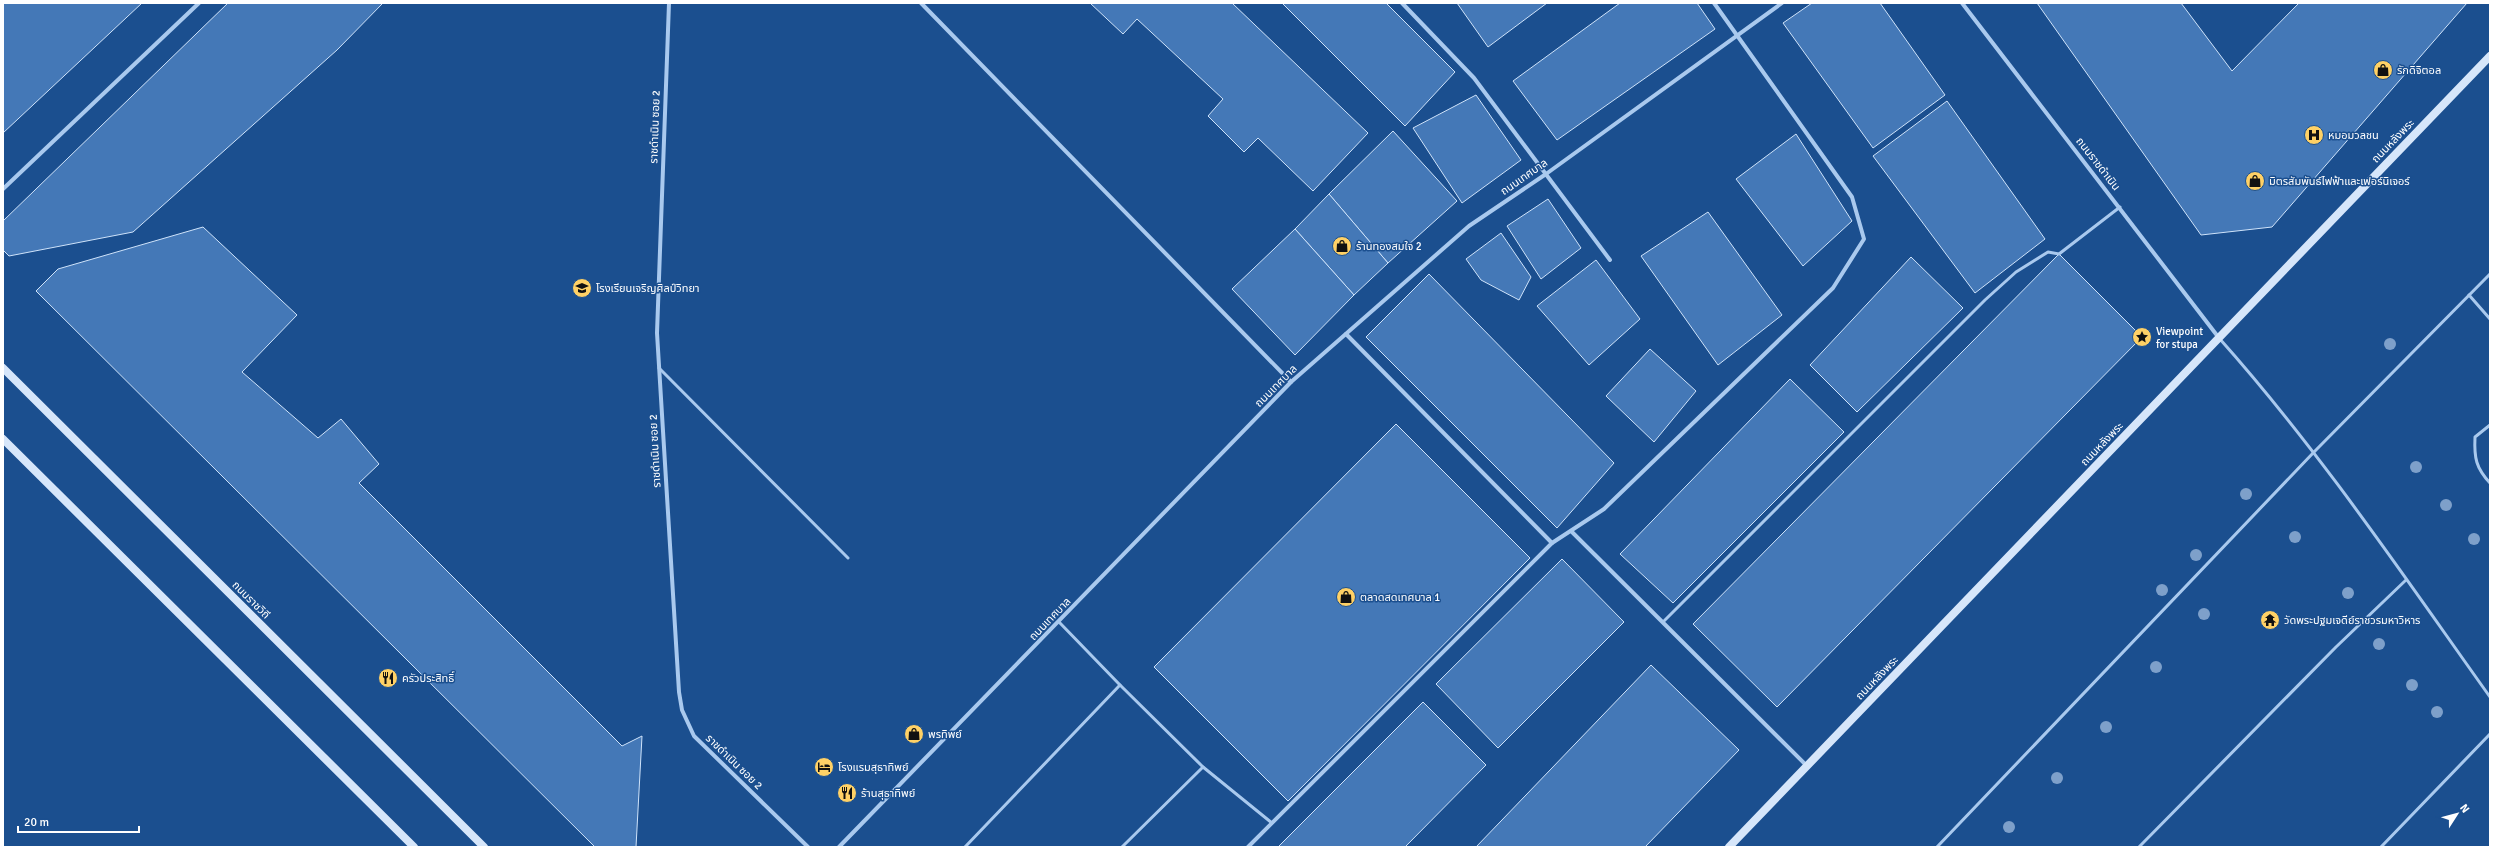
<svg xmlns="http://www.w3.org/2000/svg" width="2493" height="850" viewBox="0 0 2493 850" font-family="Signika,'Noto Sans Thai',sans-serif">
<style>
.building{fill:#4478b7;stroke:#cfe3fa}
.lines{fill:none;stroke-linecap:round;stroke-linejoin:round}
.lane{stroke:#a9c9ee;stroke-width:3}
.street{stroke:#a9c9ee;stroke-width:4}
.secondary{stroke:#d6e6fa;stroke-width:8}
.tree{fill:#7ea0ca}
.labels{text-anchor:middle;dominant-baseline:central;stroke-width:3;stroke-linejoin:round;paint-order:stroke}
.poi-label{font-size:11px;fill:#fff;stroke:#1b4f8f;text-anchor:start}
.street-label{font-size:11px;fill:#fff;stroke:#1b4f8f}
</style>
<rect width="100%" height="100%" fill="#1b4f8f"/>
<!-- building -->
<g class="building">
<path d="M3 3H142L3 133Z"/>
<path d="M228 3H383L337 50 133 232 9 256 3 250V221Z"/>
<path d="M1090 3H1232L1368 133 1313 191 1258 138 1244 152 1208 116 1223 99 1137 19 1123 34Z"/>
<path d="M1282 3H1386L1455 72 1405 126Z"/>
<path d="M1457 3H1547L1488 47Z"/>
<path d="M1620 3H1697L1715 29 1557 140 1513 81Z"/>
<path d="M1812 3H1880L1945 95 1873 148 1783 23Z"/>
<path d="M2037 3H2181L2232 71 2299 3H2467L2272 227 2201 235Z"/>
<path d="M1476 95 1521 160 1462 203 1413 128Z"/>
<path d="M1947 101 2045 239 1975 293 1873 156Z"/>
<path d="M1393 131 1457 201 1388 263 1329 194Z"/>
<path d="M1796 134 1852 221 1803 266 1736 179Z"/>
<path d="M1329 194 1388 263 1354 295 1295 229Z"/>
<path d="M1548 199 1581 248 1541 279 1507 226Z"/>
<path d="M1708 212 1782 315 1718 365 1641 256Z"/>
<path d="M203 227 297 315 242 372 318 438 341 419 379 464 359 483 622 746 642 736 636 847H595L36 291 58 269Z"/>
<path d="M1295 229 1354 295 1295 355 1232 289Z"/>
<path d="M1501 233 1531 277 1519 300 1481 280 1466 259Z"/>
<path d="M2059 254 2142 337 1777 707 1693 624Z"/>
<path d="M1911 257 1963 308 1857 412 1810 365Z"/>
<path d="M1596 260 1640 319 1589 365 1537 306Z"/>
<path d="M1429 274 1614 463 1557 528 1366 337Z"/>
<path d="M1650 349 1696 391 1654 442 1606 396Z"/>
<path d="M1790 379 1844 432 1673 603 1620 554Z"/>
<path d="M1396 424 1530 558 1288 801 1154 667Z"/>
<path d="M1562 559 1624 622 1498 748 1436 684Z"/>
<path d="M1651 665 1739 750 1645 847H1476Z"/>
<path d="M1423 702 1486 765 1405 847H1278Z"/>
</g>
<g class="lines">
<!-- lane -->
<g class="lane">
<path d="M2469 295 2490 319"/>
<path d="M2219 338C2319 450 2403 575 2490 697"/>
<path d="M659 368 848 558"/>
<path d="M2490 425 2475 437C2474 458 2476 468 2490 483"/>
<path d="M1059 622 1120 685"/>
<path d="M1663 622 1985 300 2016 272 2048 252 2059 254 2120 207"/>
<path d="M965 847 1120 685 1203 767 1272 823"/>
<path d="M1122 847 1203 767"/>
<path d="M1937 847 2314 452 2490 274"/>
<path d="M2139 847 2336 647 2406 580"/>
<path d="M2381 847 2490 734"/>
</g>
<!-- street -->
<g class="street">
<path d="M669 3 657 333 679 692 682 710 694 736 808 847"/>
<path d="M921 3 1291 382"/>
<path d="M1402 3 1474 78 1610 260"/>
<path d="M1962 3 2219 338"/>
<path d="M3 189 199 3"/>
<path d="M1572 532 1807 766"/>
<path d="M1552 543 1604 509 1833 288 1864 239 1852 197 1714 3"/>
<path d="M839 847 1291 382 1469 226 1546 174 1782 3"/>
<path d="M1248 847 1552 543 1346 334"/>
</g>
<!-- secondary -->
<g class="secondary">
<path d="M3 368 484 847"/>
<path d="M3 439 414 847"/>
<path d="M1729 847 2490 56"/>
</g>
</g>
<!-- trees -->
<g class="tree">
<circle cx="2390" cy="344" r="6"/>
<circle cx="2416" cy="467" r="6"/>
<circle cx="2246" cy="494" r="6"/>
<circle cx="2446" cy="505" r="6"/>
<circle cx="2295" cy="537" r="6"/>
<circle cx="2474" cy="539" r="6"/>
<circle cx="2196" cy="555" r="6"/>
<circle cx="2162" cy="590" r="6"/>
<circle cx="2348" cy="593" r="6"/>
<circle cx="2204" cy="614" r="6"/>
<circle cx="2379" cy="644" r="6"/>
<circle cx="2156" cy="667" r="6"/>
<circle cx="2412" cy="685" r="6"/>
<circle cx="2437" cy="712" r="6"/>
<circle cx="2106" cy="727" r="6"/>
<circle cx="2057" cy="778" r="6"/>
<circle cx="2009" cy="827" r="6"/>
</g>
<!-- icons -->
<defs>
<g id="shop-disc" transform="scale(1)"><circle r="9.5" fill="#ffd166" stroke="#1b4f8f"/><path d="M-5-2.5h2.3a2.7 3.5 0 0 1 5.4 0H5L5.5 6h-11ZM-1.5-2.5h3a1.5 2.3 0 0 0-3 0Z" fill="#111"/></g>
<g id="hospital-disc" transform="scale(1)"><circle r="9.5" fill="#ffd166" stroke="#1b4f8f"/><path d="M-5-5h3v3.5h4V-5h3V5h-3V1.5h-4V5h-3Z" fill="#111"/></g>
<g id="school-disc" transform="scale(1)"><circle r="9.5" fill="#ffd166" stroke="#1b4f8f"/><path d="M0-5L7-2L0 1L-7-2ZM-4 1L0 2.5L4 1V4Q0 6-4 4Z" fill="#111"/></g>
<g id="sight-disc" transform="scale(1)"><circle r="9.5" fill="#ffd166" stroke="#1b4f8f"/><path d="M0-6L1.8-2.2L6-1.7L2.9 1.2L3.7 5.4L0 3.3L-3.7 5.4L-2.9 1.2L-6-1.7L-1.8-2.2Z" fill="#111"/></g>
<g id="temple-disc" transform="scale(1)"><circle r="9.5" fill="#ffd166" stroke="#1b4f8f"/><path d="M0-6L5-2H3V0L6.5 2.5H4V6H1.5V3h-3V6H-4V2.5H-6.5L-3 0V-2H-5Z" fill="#111"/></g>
<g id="restaurant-disc" transform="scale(1)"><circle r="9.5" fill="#ffd166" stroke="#1b4f8f"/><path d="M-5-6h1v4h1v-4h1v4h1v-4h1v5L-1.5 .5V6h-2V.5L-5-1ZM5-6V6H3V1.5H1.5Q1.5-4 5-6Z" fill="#111"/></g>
<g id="hotel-disc" transform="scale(1)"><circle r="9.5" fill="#ffd166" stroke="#1b4f8f"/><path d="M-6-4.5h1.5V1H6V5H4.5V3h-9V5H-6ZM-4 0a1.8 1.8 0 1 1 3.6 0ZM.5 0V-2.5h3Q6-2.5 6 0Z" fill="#111"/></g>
</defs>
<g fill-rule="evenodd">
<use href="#shop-disc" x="2383" y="70"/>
<use href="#hospital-disc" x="2314" y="135"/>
<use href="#shop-disc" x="2255" y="181"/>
<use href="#shop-disc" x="1342" y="246"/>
<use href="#school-disc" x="582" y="288"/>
<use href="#sight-disc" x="2142" y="337"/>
<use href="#shop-disc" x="1346" y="597"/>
<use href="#temple-disc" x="2270" y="620"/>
<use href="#restaurant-disc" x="388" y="678"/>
<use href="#shop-disc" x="914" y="734"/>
<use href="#hotel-disc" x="824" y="767"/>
<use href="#restaurant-disc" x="847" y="793"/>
</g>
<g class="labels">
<!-- poi labels -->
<g class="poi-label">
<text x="2397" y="70">รักดิจิตอล</text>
<text x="2328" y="135">หมอมวลชน</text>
<text x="2269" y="181">มิตรสัมพันธ์ไฟฟ้าและเฟอร์นิเจอร์</text>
<text x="1356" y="246">ร้านทองสมใจ 2</text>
<text x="596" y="288">โรงเรียนเจริญศิลป์วิทยา</text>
<text x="2156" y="331">Viewpoint<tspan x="2156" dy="13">for stupa</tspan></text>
<text x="1360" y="597">ตลาดสดเทศบาล 1</text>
<text x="2284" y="620">วัดพระปฐมเจดีย์ราชวรมหาวิหาร</text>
<text x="402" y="678">ครัวประสิทธิ์</text>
<text x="928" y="734">พรทิพย์</text>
<text x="838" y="767">โรงแรมสุธาทิพย์</text>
<text x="861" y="793">ร้านสุธาทิพย์</text>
</g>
<!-- street labels -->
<g class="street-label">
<text transform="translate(655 127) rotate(-88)">ราชดำเนิน ซอย 2</text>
<text transform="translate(2393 141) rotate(-46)">ถนนหลังพระ</text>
<text transform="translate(2098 164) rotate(52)">ถนนราชดำเนิน</text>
<text transform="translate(1524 177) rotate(-35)">ถนนเทศบาล</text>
<text transform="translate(1276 386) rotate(-45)">ถนนเทศบาล</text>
<text transform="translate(2102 444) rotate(-46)">ถนนหลังพระ</text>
<text transform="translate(655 451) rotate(-93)">ราชดำเนิน ซอย 2</text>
<text transform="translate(251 600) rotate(45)">ถนนราชวิถี</text>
<text transform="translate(1050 619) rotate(-46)">ถนนเทศบาล</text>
<text transform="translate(1877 678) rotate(-46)">ถนนหลังพระ</text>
<text transform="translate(734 762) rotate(44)">ราชดำเนิน ซอย 2</text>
</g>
</g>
<!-- border -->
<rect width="2493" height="850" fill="none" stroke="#ffffff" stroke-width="8"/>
<!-- north arrow -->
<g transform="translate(2457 814) rotate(54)" stroke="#1b4f8f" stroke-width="3" paint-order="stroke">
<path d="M0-3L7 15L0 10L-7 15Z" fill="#ffffff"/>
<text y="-6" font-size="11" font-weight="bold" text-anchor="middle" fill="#ffffff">N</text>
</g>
<!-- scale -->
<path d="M18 826v6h121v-6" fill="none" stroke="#ffffff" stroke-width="2"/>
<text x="24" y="826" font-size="12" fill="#ffffff" stroke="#1b4f8f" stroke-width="3" paint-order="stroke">20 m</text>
</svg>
